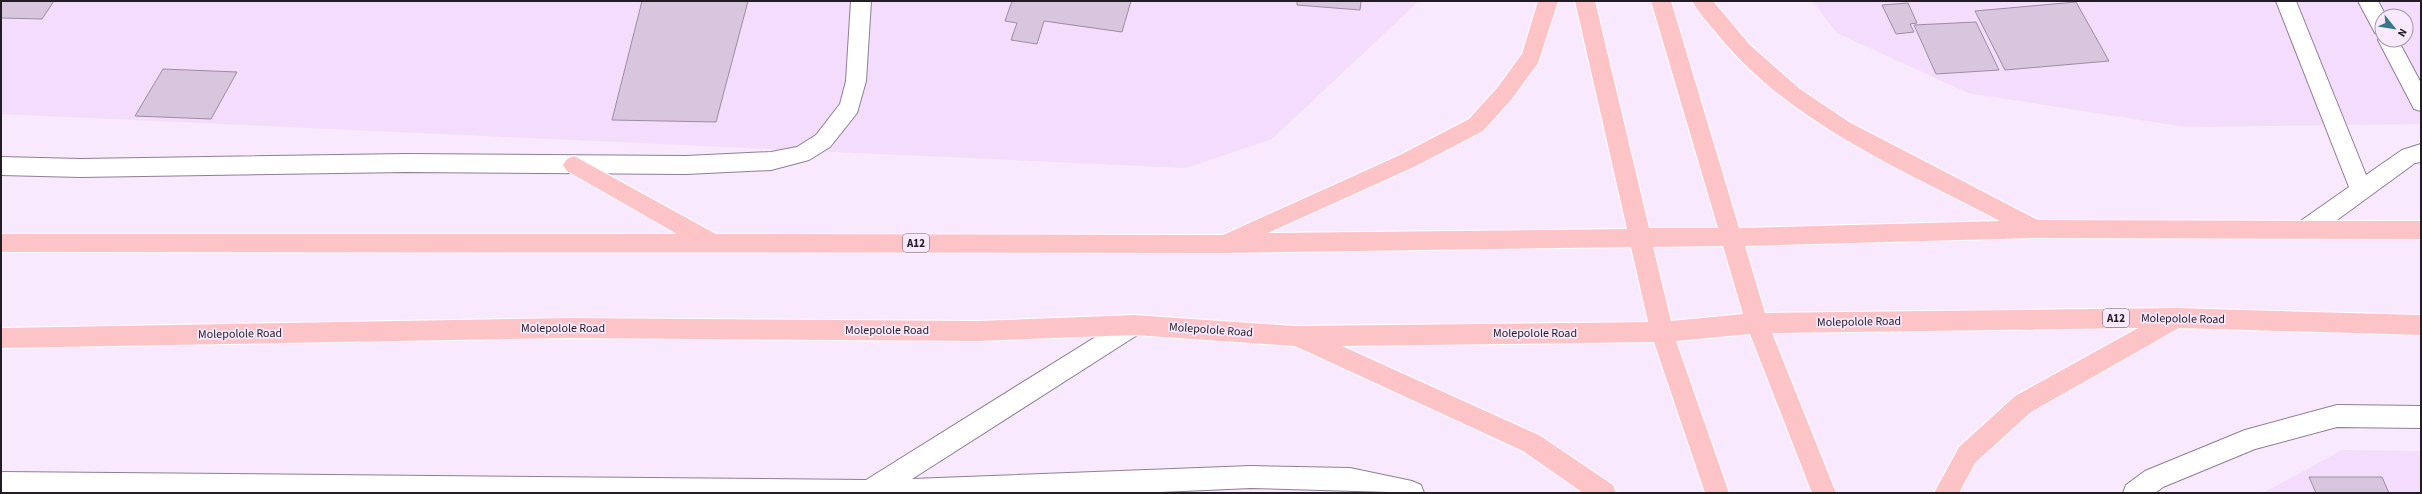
<svg xmlns="http://www.w3.org/2000/svg" width="2422" height="494" viewBox="0 0 2422 494" font-family="'Source Sans 3',sans-serif">
<style>
.built{fill:#f3dcfc;fill-rule:evenodd}
.building{fill:#d8c6df;stroke:#9c8ca3}
.lines{fill:none;stroke-linecap:round;stroke-linejoin:round}
.minor-casing{stroke:#8e7e95;stroke-width:2}
.major-casing{stroke:#fff;stroke-width:2}
.minor{fill:#fff;fill-rule:evenodd}
.major{fill:#fdc4c8;fill-rule:evenodd}
.labels{text-anchor:middle;dominant-baseline:central;stroke-width:3.5;stroke-linejoin:round;paint-order:stroke}
.shield{fill:#f8e9fe;stroke:#625a66;stroke-width:1}
.shield-label{font-size:11px;font-weight:bold;fill:#221c25}
.street-label{font-size:12px;fill:#221c25;stroke:#f8e9fe}
</style>
<rect width="100%" height="100%" fill="#f8e9fe"/>
<!-- built -->
<g class="built">
<path d="M1 1H1419L1272 139 1186 168 1 114Z"/>
<path d="M1812 1H2421V124L2185 127 1968 93 1837 33ZM2382 16H2406V40H2382Z"/>
<path d="M2342 450 2421 451V493H2263Z"/>
</g>
<!-- building -->
<g class="building">
<path d="M1 1H54L42 19 1 18Z"/>
<path d="M642 1H748L716 122 612 120Z"/>
<path d="M1012 1H1131L1122 32 1044 21 1037 44 1011 40 1017 23 1005 21Z"/>
<path d="M1297 1H1361L1360 10 1297 5Z"/>
<path d="M2076 2 2109 61 2005 70 1975 11Z"/>
<path d="M1908 3 1917 23 1910 24 1914 32 1896 34 1882 5Z"/>
<path d="M1976 22 1999 70 1936 74 1914 25Z"/>
<path d="M163 69 237 72 211 119 135 116Z"/>
<path d="M2309 477H2382L2389 493H2316Z"/>
</g>
<g class="lines">
<!-- minor casing -->
<g class="minor-casing">
<g id="minor">
<path d="M851 1H871L866 81 857 113 830 147 809 160 771 170 686 174 406 172 80 177 1 175V157L80 159 406 154 686 156 771 152 797 147 816 135 840 104 846 81Z"/>
<path d="M2276 1H2296L2366 175 2402 150 2421 144V162L2415 163 2315 236 2307 238 2299 236 2296 229 2299 222 2349 187Z"/>
<path d="M2358 1H2378L2386 16H2382V40H2398L2421 83V111L2414 109 2378 40 2381 35 2375 33Z"/>
<path d="M1134 315 1142 318 1145 325 1142 332 912 479 1251 466 1350 468 1412 481 1421 485 1424 493 1251 488 1137 493H1V472L866 480 1126 318Z"/>
<path d="M2337 405 2421 406V428L2337 427 2255 449 2163 487 2155 493H2123L2126 485 2145 471 2245 430Z"/>
</g>
</g>
<!-- major casing -->
<g class="major-casing">
<path id="major" d="M1538 1H1558L1538 63 1511 100 1483 131 1414 167 1268 233 1627 229 1575 1H1595L1649 228H1718L1651 1H1671L1739 228 2000 221C1901 169 1791 124 1718 35 1709 24 1699 13 1692 1H1713L1750 45 1800 89 1849 122 2038 220 2421 221V239L2035 238 1745 246 1765 313 2176 308 2421 315V335L2179 328 2031 412 1975 463 1959 493H1934L1959 447 2015 396 2138 328 1772 333 1836 493H1812L1750 334 1676 341 1729 493H1705L1654 342 1342 346 1539 435 1613 485 1616 493H1583L1523 451 1295 346 1134 335 978 341 568 338 1 348V328L568 318 978 321 1134 315 1295 326 1648 322 1631 247 1223 253 1 252V234H677L567 171 563 165 567 159 574 156 716 234 1223 235 1400 155 1469 119 1497 88 1522 54ZM1723 246 1743 314 1671 321 1653 247Z"/>
</g>
<!-- minor -->
<use href="#minor" class="minor"/>
<!-- major -->
<use href="#major" class="major"/>
</g>
<g class="labels">
<!-- shield labels -->
<g class="shield">
<rect x="903" y="234" width="26" height="18" rx="3"/>
<rect x="2103" y="309" width="26" height="18" rx="3"/>
</g>
<g class="shield-label">
<text x="916" y="243">A12</text>
<text x="2116" y="318">A12</text>
</g>
<!-- street labels -->
<g class="street-label">
<text transform="translate(2183 319) rotate(1)">Molepolole Road</text>
<text transform="translate(1859 322) rotate(-1)">Molepolole Road</text>
<text x="563" y="328">Molepolole Road</text>
<text x="887" y="330">Molepolole Road</text>
<text transform="translate(1211 330) rotate(4)">Molepolole Road</text>
<text x="1535" y="333">Molepolole Road</text>
<text transform="translate(240 334) rotate(-1)">Molepolole Road</text>
</g>
</g>
<!-- border -->
<rect width="2422" height="494" fill="none" stroke="#221c25" stroke-width="4"/>
<!-- north arrow -->
<g transform="translate(2394 28) rotate(120)"><circle r="19" fill="#f8e9fe" stroke="#a297a7"/>
<path d="M0-3L7 15L0 10L-7 15Z" fill="#36788a"/>
<text y="-6" font-size="11" font-weight="bold" text-anchor="middle" fill="#221c25">N</text>
</g>
</svg>
